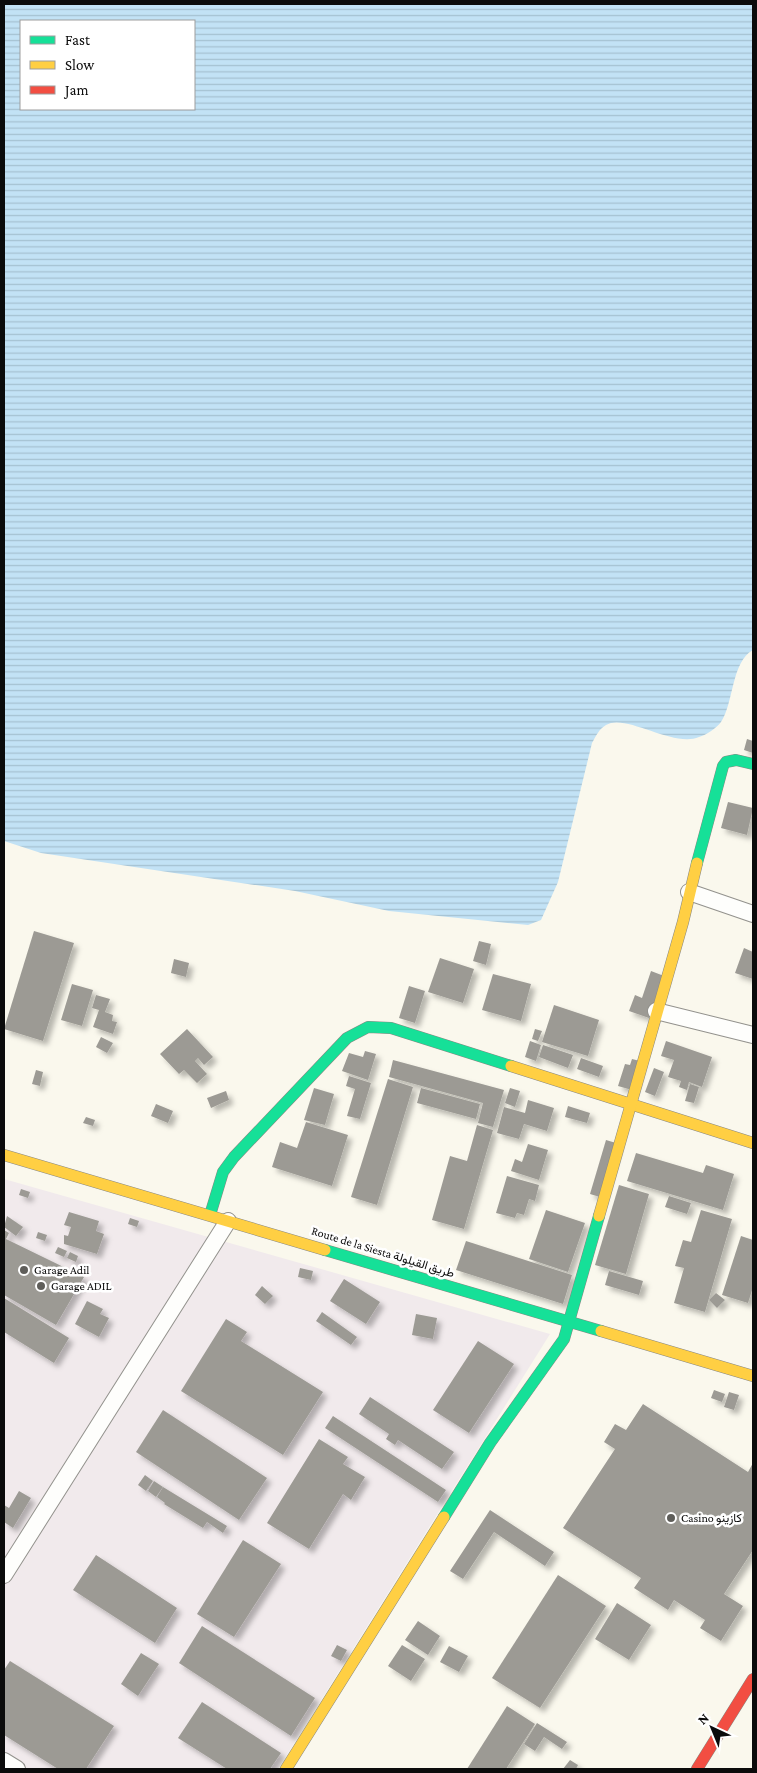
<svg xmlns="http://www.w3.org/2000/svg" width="757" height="1773" font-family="'Crimson Pro',Vazirmatn,serif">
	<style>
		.industrial { fill: #f1eaec }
		.water { fill: url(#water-rules); fill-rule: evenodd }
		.building { fill: #9c9a94; filter: url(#shadow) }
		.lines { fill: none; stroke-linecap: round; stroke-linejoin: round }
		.street-casing { stroke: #93928d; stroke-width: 18 }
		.fast-casing { stroke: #898883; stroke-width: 12 }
		.slow-casing { stroke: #898883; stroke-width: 12 }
		.jam-casing { stroke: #898883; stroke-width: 12 }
		.street { stroke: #fefefc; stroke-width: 16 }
		.fast { stroke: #16e098; stroke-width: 11 }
		.slow { stroke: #ffcf43; stroke-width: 11 }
		.jam { stroke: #f24e42; stroke-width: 11 }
		.poi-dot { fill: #5f5e5a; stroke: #fff; stroke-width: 2 }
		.labels { text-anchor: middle; stroke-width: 5; stroke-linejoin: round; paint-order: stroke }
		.street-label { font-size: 12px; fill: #0b0b0b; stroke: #fff }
		.poi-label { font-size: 12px; fill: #0b0b0b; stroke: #fff; text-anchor: start }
	</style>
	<defs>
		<pattern id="water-rules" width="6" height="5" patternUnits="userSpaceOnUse" patternTransform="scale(1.25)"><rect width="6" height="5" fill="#c2e2f5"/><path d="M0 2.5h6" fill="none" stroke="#a5c1d1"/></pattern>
		<filter id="shadow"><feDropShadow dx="4.5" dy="4.5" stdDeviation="2.5" flood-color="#0004"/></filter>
	</defs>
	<rect width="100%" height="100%" fill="#faf8ed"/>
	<!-- industrial -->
	<path class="industrial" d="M4 1179 550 1334 278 1769H4Z"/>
	<!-- water -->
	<path class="water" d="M4 4H753V650C731 662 734 703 721 722 717 728 706 735 699 737 673 748 626 713 606 725 599 729 596 736 592 743L558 882 541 920 528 925 389 911 295 891 41 853 4 841ZM21 21H194V109H21Z"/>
	<!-- building -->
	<g class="building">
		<path d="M747 739 753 741V753L744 750Z"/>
		<path d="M728 802 753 808 747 835 721 828Z"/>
		<path d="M34 931 74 943 43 1041 4 1029Z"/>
		<path d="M479 941 491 944 486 965 473 961Z"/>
		<path d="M744 948 753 952V979L735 973Z"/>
		<path d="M440 958 474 969 463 1003 428 992Z"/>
		<path d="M174 959 189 963 186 977 171 973Z"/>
		<path d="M651 971 664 976 649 1018 629 1011 635 995 642 998Z"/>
		<path d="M493 974 531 984 521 1021 482 1010Z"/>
		<path d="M72 984 93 990 82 1026 61 1020Z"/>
		<path d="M409 986 425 991 415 1023 399 1018Z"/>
		<path d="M96 995 110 999 105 1012 113 1015 112 1021 117 1022 113 1034 93 1027 99 1010 92 1008Z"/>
		<path d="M554 1005 599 1020 588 1056 542 1042Z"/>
		<path d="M187 1029 213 1057 204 1065 198 1058 195 1061 207 1074 197 1083 184 1070 179 1074 160 1054Z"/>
		<path d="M535 1029 542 1031 538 1041 532 1039Z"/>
		<path d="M101 1037 113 1043 107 1053 96 1047Z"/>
		<path d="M530 1041 541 1045 536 1061 525 1057Z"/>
		<path d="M666 1041 712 1057 702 1087 689 1082 687 1090 679 1087 681 1081 668 1077 674 1060 661 1056Z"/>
		<path d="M543 1045 573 1055 568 1068 539 1057Z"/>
		<path d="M365 1051 376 1054 368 1080 342 1071 349 1053 363 1057Z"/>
		<path d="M581 1058 603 1066 599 1077 577 1069Z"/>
		<path d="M632 1059 640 1061 632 1090 618 1086 625 1064 630 1065Z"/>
		<path d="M393 1060 504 1090 493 1127 478 1123 483 1103 389 1077Z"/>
		<path d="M654 1068 664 1072 655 1096 645 1092Z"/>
		<path d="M36 1070 43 1072 40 1086 32 1084Z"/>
		<path d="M349 1076 371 1083 360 1119 347 1116 355 1089 346 1086Z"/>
		<path d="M388 1079 413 1087 377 1205 351 1197Z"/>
		<path d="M690 1084 699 1087 694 1103 685 1101Z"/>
		<path d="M314 1088 334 1094 325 1125 304 1120Z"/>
		<path d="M421 1088 480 1104 476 1119 417 1103Z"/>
		<path d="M510 1088 520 1091 515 1107 505 1103Z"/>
		<path d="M226 1091 229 1100 211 1108 207 1098Z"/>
		<path d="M528 1100 554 1108 547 1131 524 1124 519 1139 497 1133 504 1107 525 1113Z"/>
		<path d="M156 1104 173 1111 168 1123 151 1116Z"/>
		<path d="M568 1106 590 1113 587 1123 565 1117Z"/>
		<path d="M86 1117 95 1120 93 1126 83 1123Z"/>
		<path d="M306 1122 348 1135 332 1186 272 1167 280 1142 297 1148Z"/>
		<path d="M477 1125 493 1130 464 1229 432 1220 450 1156 467 1161Z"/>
		<path d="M606 1140 616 1143 600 1197 590 1194Z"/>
		<path d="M528 1144 548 1150 539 1180 511 1171 515 1159 522 1162Z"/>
		<path d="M636 1153 703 1173 706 1165 734 1174 723 1210 627 1181Z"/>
		<path d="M507 1176 539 1185 535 1201 529 1199 524 1215 517 1213 515 1218 496 1213Z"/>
		<path d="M619 1185 649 1194 626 1274 595 1265Z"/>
		<path d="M21 1189 30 1192 28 1198 19 1195Z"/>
		<path d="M669 1196 691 1203 687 1214 665 1207Z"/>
		<path d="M546 1210 585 1223 568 1272 529 1259Z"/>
		<path d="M701 1210 732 1219 705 1312 674 1303 684 1268 675 1266 683 1240 691 1242Z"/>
		<path d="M69 1212 99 1221 96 1231 104 1234 97 1254 64 1244V1235L68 1236 71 1227 64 1225Z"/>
		<path d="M7 1216 23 1227 16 1236 4 1227Z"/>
		<path d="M130 1218 139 1221 137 1227 128 1224Z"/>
		<path d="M4 1230 9 1233 6 1239 84 1277 56 1325 4 1295Z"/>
		<path d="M38 1232 47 1235 45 1241 36 1238Z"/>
		<path d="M741 1236 753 1240V1287L748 1303 722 1295Z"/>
		<path d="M466 1241 572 1275 563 1304 456 1270Z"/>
		<path d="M58 1247 67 1251 64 1257 55 1253Z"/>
		<path d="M70 1252 78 1256 76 1262 67 1258Z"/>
		<path d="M300 1268 313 1271 311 1280 298 1277Z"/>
		<path d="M609 1271 643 1281 639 1295 605 1285Z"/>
		<path d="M344 1279 380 1302 366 1324 330 1301Z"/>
		<path d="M262 1286 273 1296 265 1304 255 1295Z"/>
		<path d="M716 1293 725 1300 717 1308 709 1300Z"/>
		<path d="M4 1298 69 1338 54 1363 4 1332Z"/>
		<path d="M87 1301 103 1309 100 1314 109 1318 99 1337 75 1324Z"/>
		<path d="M322 1312 357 1337 351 1345 316 1321Z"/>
		<path d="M416 1314 437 1318 433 1339 412 1335Z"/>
		<path d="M226 1319 247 1332 241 1341 323 1392 283 1455 181 1391Z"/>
		<path d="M478 1341 514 1364 469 1433 433 1410Z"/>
		<path d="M714 1390 725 1394 722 1402 711 1398Z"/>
		<path d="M729 1392 739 1395 734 1410 724 1407Z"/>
		<path d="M370 1397 454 1452 442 1469 398 1440 395 1445 386 1439 389 1434 359 1414Z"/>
		<path d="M643 1404 748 1472 753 1463V1550L724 1594 743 1606 721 1641 700 1628 705 1620 674 1600 668 1610 634 1588 641 1578 563 1528 615 1449 604 1442 615 1424 626 1430Z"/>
		<path d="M163 1410 267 1478 239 1520 136 1452Z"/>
		<path d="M333 1416 446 1490 438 1502 325 1428Z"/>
		<path d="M319 1439 348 1457 343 1464 365 1477 351 1500 343 1494 309 1549 267 1523Z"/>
		<path d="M145 1475 153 1481 146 1491 138 1485Z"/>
		<path d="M154 1481 163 1487 156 1497 148 1491Z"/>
		<path d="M163 1487 227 1526 223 1533 207 1522 203 1528 164 1504 165 1503 157 1497Z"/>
		<path d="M19 1491 31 1498 13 1528 4 1522V1505L9 1508Z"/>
		<path d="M490 1510 554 1552 545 1566 494 1532 463 1579 450 1571Z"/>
		<path d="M243 1540 281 1564 234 1637 197 1614Z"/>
		<path d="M96 1555 177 1608 155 1643 73 1590Z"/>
		<path d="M558 1575 606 1606 540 1708 492 1678Z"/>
		<path d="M617 1603 651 1625 629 1660 595 1639Z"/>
		<path d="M418 1621 440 1636 428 1655 405 1640Z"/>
		<path d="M202 1626 315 1698 291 1736 179 1663Z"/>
		<path d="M337 1645 347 1650 341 1661 331 1656Z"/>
		<path d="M402 1645 425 1659 411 1681 388 1666Z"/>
		<path d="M449 1646 468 1656 459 1672 440 1662Z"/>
		<path d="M141 1653 159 1664 138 1696 121 1684Z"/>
		<path d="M10 1661 114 1726 86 1769H58L4 1735V1670Z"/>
		<path d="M202 1702 281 1753 270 1769H227L178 1738Z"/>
		<path d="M507 1706 535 1724 506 1769H467Z"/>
		<path d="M537 1723 567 1742 562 1749 544 1737 535 1751 524 1744Z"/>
		<path d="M570 1760 578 1765 576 1769H563Z"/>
	</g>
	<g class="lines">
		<!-- street casing -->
		<g class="street-casing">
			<g id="street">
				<path d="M689 892 753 914"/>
				<path d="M656 1011 753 1035"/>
				<path d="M4 1575 228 1221"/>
				<path d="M4 1761 17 1769"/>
			</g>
		</g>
		<!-- fast casing -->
		<g class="fast-casing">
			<g id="fast">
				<path d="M697 863 723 766 726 762 736 760 753 764"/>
				<path d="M210 1215 223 1172 234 1157 347 1038 368 1027 391 1028 511 1066"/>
				<path d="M325 1250 601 1331"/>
				<path d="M444 1517 490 1443 564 1339 599 1216"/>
			</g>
		</g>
		<!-- slow casing -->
		<g class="slow-casing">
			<g id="slow">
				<path d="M511 1066 753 1143"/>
				<path d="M4 1155 325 1250"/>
				<path d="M599 1216 683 922 697 863"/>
				<path d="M601 1331 753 1376"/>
				<path d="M286 1769 444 1517"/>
			</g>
		</g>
		<!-- jam casing -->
		<g class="jam-casing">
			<path id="jam" d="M697 1769 753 1679"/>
		</g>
		<!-- street -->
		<use href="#street" class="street"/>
		<!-- fast -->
		<use href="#fast" class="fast"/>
		<!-- slow -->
		<use href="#slow" class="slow"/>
		<!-- jam -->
		<use href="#jam" class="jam"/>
	</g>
	<!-- markers -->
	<g class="poi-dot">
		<circle cx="24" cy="1270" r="5"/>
		<circle cx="41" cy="1286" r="5"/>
		<circle cx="671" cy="1518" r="5"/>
	</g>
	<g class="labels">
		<!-- street labels -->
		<g class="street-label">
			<text transform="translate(383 1252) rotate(17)" y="4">Route de la Siesta طريق القيلولة</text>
		</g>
		<!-- poi labels -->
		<g class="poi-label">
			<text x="34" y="1274">Garage Adil</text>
			<text x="51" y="1290">Garage ADIL</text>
			<text x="681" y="1522">Casino كازينو</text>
		</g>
	</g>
	<!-- border -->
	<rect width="757" height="1773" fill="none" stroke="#0b0b0b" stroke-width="10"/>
	<!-- legend -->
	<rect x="20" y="20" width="175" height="90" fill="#ffffff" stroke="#9d9d9d"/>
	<rect x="30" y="36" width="25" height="8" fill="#16e098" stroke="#9d9d9d"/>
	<text x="65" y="45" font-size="15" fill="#0b0b0b">Fast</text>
	<rect x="30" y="61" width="25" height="8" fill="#ffcf43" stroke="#9d9d9d"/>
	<text x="65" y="70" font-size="15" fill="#0b0b0b">Slow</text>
	<rect x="30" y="86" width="25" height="8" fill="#f24e42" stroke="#9d9d9d"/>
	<text x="65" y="95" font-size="15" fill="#0b0b0b">Jam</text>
	<!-- north arrow -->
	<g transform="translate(712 1728) rotate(316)" stroke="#ffffff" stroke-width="4" paint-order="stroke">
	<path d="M0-4L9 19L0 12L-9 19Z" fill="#0b0b0b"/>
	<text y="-8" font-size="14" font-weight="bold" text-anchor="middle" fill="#0b0b0b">N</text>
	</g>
</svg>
